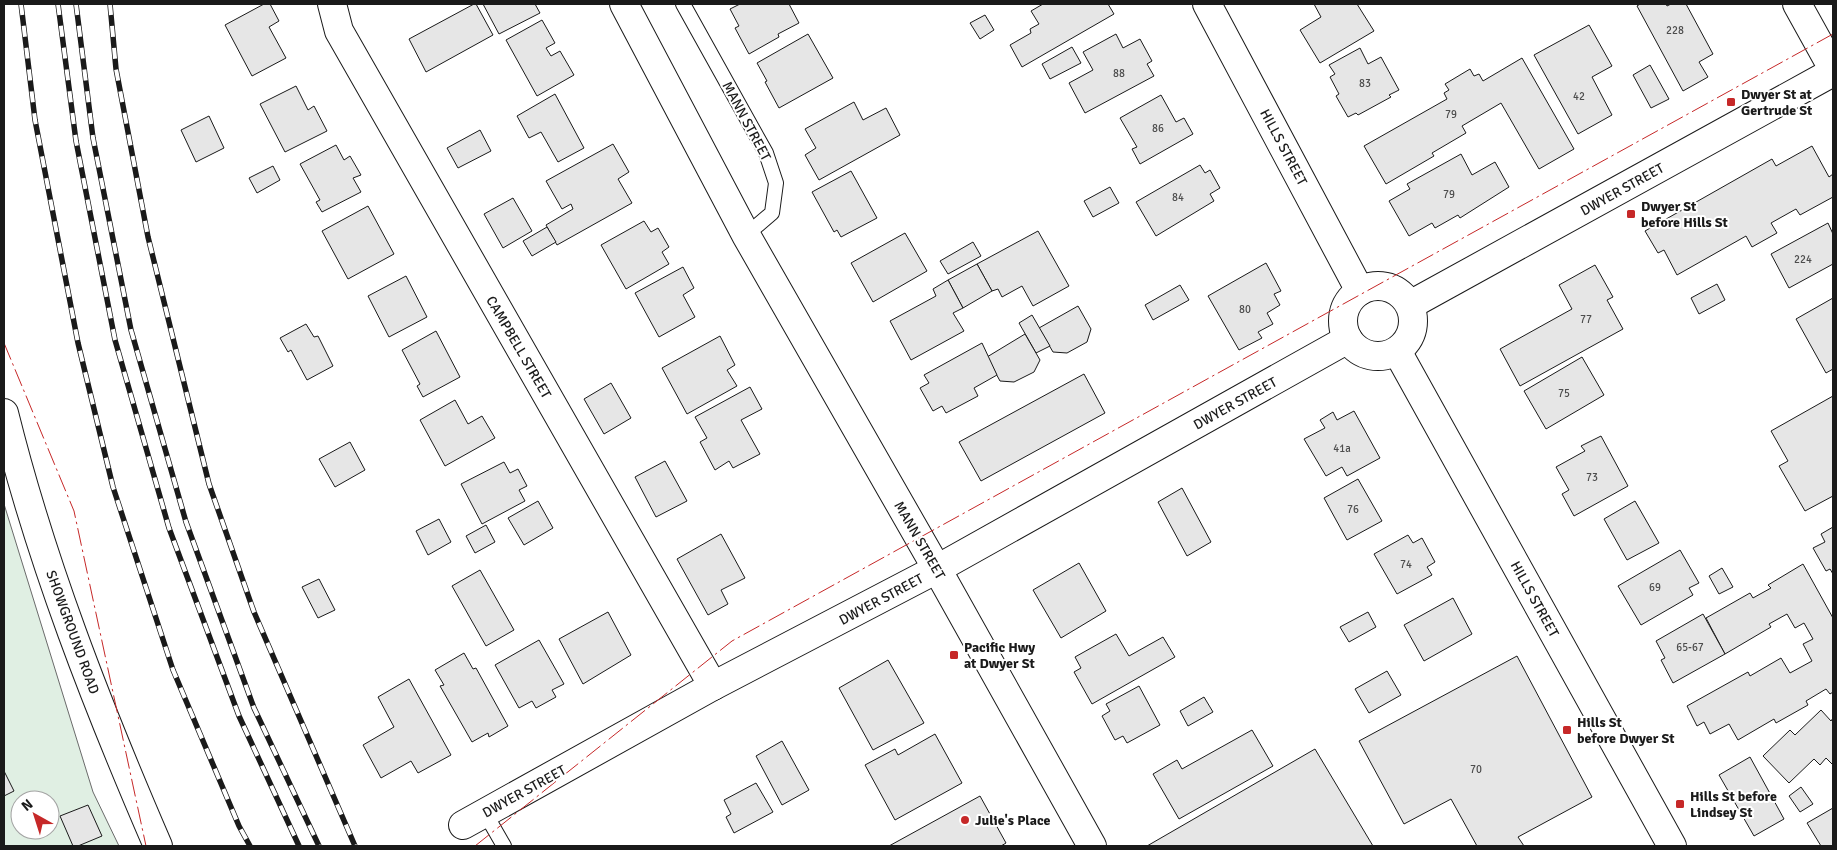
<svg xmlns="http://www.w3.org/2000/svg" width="1837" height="850" font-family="Signika,sans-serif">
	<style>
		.green { fill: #e0efe3; stroke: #6a6a6a; fill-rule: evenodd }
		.building { fill: #e6e6e6; stroke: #1a1a1a }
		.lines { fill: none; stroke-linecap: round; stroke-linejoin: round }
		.lane-casing { stroke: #1a1a1a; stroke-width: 16 }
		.street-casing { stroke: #1a1a1a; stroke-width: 30 }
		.secondary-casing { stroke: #1a1a1a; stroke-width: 30 }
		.primary-casing { stroke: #1a1a1a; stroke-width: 30 }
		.lane { stroke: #fff; stroke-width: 14 }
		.street { stroke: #fff; stroke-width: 28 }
		.secondary { stroke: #fff; stroke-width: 28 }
		.primary { stroke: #fff; stroke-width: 28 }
		.rail-casing { stroke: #1a1a1a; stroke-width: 5.5 }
		.rail { stroke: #fff; stroke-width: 4; stroke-dasharray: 11; stroke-linecap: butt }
		.power { stroke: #c62828; stroke-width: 1; stroke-dasharray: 18 4 2.5 4; stroke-linecap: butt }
		.poi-dot { fill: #c62828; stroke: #fff; stroke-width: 2 }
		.labels { text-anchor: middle; stroke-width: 4; stroke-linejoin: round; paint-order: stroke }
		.number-label { font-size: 11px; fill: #4d4d4d }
		.poi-label { font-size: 14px; font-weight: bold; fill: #1a1a1a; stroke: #fff; text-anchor: start }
		.street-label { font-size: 14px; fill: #1a1a1a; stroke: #fff }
	</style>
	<rect width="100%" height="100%" fill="#fff"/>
	<!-- green -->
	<path class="green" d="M4 504 93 792 119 846H4ZM20 800H50V830H20Z"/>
	<!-- building -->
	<g class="building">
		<path d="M264 4H270L279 21 269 27 286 58 252 76 225 25Z"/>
		<path d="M474 4H476L493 35 426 72 409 39Z"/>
		<path d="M483 4H535L540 13 499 34Z"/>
		<path d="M740 4H789L799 23 778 34 779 37 749 54 735 28 739 26 730 9Z"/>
		<path d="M1043 4H1108L1114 14 1022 67 1010 45 1031 33 1030 29 1039 24 1031 11Z"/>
		<path d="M1314 4H1357L1374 31 1320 63 1300 30 1321 17Z"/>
		<path d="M1640 4H1666L1667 6 1671 4H1686L1713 54 1699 62 1708 77 1683 91 1637 6Z"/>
		<path d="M985 15 994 30 980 39 970 23Z"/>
		<path d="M542 20 555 43 546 48 551 56 560 51 574 75 537 96 506 40Z"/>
		<path d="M1589 25 1612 66 1592 77 1612 115 1578 134 1534 55Z"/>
		<path d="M808 34 833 78 779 108 765 82 767 81 757 63Z"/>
		<path d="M1116 34 1123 48 1140 39 1152 61 1147 64 1154 76 1085 113 1069 83 1093 70 1083 52Z"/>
		<path d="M1072 47 1081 63 1050 79 1042 64Z"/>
		<path d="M1360 48 1368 64 1381 57 1399 90 1389 95 1391 97 1358 115 1356 113 1348 117 1336 96 1339 94 1330 77 1335 74 1329 65Z"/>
		<path d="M1522 58 1574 149 1539 169 1501 103 1462 126 1466 133 1432 153 1434 156 1386 184 1364 146 1447 99 1444 93 1449 90 1445 84 1470 69 1474 76 1479 74 1483 81Z"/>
		<path d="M1650 65 1669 99 1651 108 1633 75Z"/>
		<path d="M296 86 308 110 314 106 327 131 285 152 260 104Z"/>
		<path d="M555 94 584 148 558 162 541 132 529 138 517 116Z"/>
		<path d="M1161 95 1176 122 1184 118 1193 134 1140 164 1132 149 1137 147 1120 118Z"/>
		<path d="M854 102 863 120 886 108 900 135 819 180 805 155 816 148 805 129Z"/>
		<path d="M209 116 224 148 196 162 181 130Z"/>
		<path d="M480 130 491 151 458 168 447 148Z"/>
		<path d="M613 144 629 172 618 179 632 203 557 245 546 225 573 209 571 204 562 209 546 181Z"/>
		<path d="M336 145 344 160 350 156 361 175 353 178 361 192 322 212 316 202 320 200 300 164Z"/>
		<path d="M1812 146 1829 177 1833 174V197L1800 215 1796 209 1771 223 1777 233 1752 247 1746 236 1677 275 1664 250 1658 253 1645 231 1772 159 1776 166Z"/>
		<path d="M1461 154 1472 175 1495 162 1509 187 1460 218 1458 215 1435 228 1432 223 1409 236 1389 201 1410 189 1407 184Z"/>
		<path d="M1200 165 1205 173 1210 170 1220 188 1210 194 1214 201 1156 236 1136 202Z"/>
		<path d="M273 166 280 180 257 193 249 178Z"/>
		<path d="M851 171 877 218 841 237 837 230 834 232 812 192Z"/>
		<path d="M1110 187 1119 203 1093 217 1084 201Z"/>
		<path d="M513 198 532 231 503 248 484 214Z"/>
		<path d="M368 206 394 254 348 279 322 231Z"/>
		<path d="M644 221 651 232 658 228 669 247 662 252 669 264 626 289 601 245Z"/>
		<path d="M1828 223 1833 234V264L1789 288 1771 254Z"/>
		<path d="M547 227 556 242 532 256 523 241Z"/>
		<path d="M1038 231 1069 286 1033 306 1022 286 1002 297 998 289 992 291 977 264Z"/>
		<path d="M905 233 927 271 873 302 851 263Z"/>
		<path d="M973 242 981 256 948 274 940 261Z"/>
		<path d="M1266 263 1281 291 1274 294 1280 305 1267 313 1273 324 1258 332 1262 338 1239 350 1208 296Z"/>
		<path d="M977 264 992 291 963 308 948 280Z"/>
		<path d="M1595 265 1613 297 1607 300 1623 329 1520 386 1500 349 1572 309 1559 285Z"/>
		<path d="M683 267 694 288 683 295 695 317 659 337 635 293Z"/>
		<path d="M406 276 427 317 389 337 368 296Z"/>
		<path d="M948 280 963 308 953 313 964 331 911 360 890 321 936 296 933 289Z"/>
		<path d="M1717 284 1725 300 1699 314 1691 298Z"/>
		<path d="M1180 285 1189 300 1153 320 1145 305Z"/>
		<path d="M1833 298V369L1826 373 1796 319Z"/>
		<path d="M1078 306 1091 329 1087 342 1067 353 1053 352 1039 328Z"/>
		<path d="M1032 315 1050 346 1036 353 1019 323Z"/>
		<path d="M306 324 314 337 318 336 333 366 307 380 291 350 288 352 280 338Z"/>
		<path d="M436 331 460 377 423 397 417 386 420 384 402 350Z"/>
		<path d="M1025 334 1040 360 1034 372 1014 382 1000 381 987 357Z"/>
		<path d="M720 336 735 365 727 370 737 386 687 414 662 368Z"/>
		<path d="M982 343 997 375 974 388 978 396 946 413 942 406 933 411 920 388 929 383 924 375Z"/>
		<path d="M1582 357 1604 395 1546 429 1524 391Z"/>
		<path d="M1084 374 1105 413 981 481 959 442Z"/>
		<path d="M611 383 631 418 604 434 584 399Z"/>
		<path d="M750 387 762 409 741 420 760 454 733 468 729 461 715 470 700 442 707 438 695 417Z"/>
		<path d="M1833 396V496L1805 511 1779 466 1788 461 1771 431Z"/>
		<path d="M455 400 468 424 482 416 495 438 445 466 420 420Z"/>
		<path d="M1354 411 1380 458 1347 476 1342 467 1326 476 1304 439 1325 428 1320 420 1333 412 1337 420Z"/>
		<path d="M1601 436 1628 486 1574 516 1562 494 1569 490 1556 467 1585 451 1581 446Z"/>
		<path d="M350 442 365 470 335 487 319 459Z"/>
		<path d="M665 461 687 501 656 517 635 477Z"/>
		<path d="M504 462 510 473 518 469 527 486 519 490 525 501 482 524 461 484Z"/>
		<path d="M1358 479 1382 521 1347 540 1324 498Z"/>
		<path d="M1182 488 1211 542 1187 556 1158 502Z"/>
		<path d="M538 501 553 528 524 545 508 518Z"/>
		<path d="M1635 501 1659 543 1627 560 1604 519Z"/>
		<path d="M439 519 451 542 428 555 416 531Z"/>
		<path d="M486 525 495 542 475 553 466 536Z"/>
		<path d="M1833 527V574L1830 569 1826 571 1813 548 1825 542 1821 534Z"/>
		<path d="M721 534 745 578 721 590 728 604 708 615 677 559Z"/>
		<path d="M1408 535 1413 543 1422 538 1435 562 1427 567 1432 575 1397 594 1374 554Z"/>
		<path d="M1680 550 1699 583 1689 588 1693 595 1641 625 1618 586Z"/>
		<path d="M1079 563 1106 611 1061 638 1033 590Z"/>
		<path d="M1803 564 1833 618V692L1830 694 1826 689 1806 701 1808 705 1776 723 1774 719 1738 740 1729 724 1710 734 1704 722 1697 726 1687 706 1748 672 1750 676 1781 658 1790 673 1812 661 1803 644 1813 639 1804 623 1795 628 1787 614 1769 624 1771 627 1725 654 1706 618 1750 593 1753 598 1771 588 1768 585Z"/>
		<path d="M1722 568 1733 587 1719 594 1709 576Z"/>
		<path d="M480 570 514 630 486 646 452 586Z"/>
		<path d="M319 579 335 610 318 618 302 587Z"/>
		<path d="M1453 598 1472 634 1424 661 1404 625Z"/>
		<path d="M608 612 631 655 583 684 559 639Z"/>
		<path d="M1368 612 1376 627 1349 642 1340 627Z"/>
		<path d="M1703 614 1725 654 1673 683 1661 660 1665 658 1656 641Z"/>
		<path d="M1116 634 1129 656 1163 637 1175 657 1092 704 1074 672 1081 668 1075 657Z"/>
		<path d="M539 640 564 684 552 690 556 697 536 708 532 701 519 708 495 665Z"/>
		<path d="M464 653 473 669 476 668 508 726 489 737 488 733 472 742 440 686 444 685 435 670Z"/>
		<path d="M1517 656 1592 797 1518 837 1524 846H1477L1451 799 1404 824 1359 741Z"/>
		<path d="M888 660 924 723 873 750 839 688Z"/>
		<path d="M1387 671 1401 695 1369 713 1355 689Z"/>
		<path d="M409 679 451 755 418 773 411 761 381 778 363 745 394 727 378 697Z"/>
		<path d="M1139 686 1160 725 1127 743 1123 736 1115 740 1102 716 1110 711 1106 704Z"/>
		<path d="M1204 697 1213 712 1188 726 1180 711Z"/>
		<path d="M1821 710 1831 721 1833 718V765L1826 758 1820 765 1814 759 1789 783 1763 756 1790 730 1795 735Z"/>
		<path d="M1252 730 1273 766 1179 819 1153 774 1177 760 1182 769Z"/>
		<path d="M935 734 962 783 895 820 865 765 895 749 898 755Z"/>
		<path d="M782 741 809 790 782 805 756 756Z"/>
		<path d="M1315 749 1373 846H1147Z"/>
		<path d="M1750 757 1784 819 1754 836 1719 775Z"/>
		<path d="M4 771 14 791 4 796Z"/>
		<path d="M756 783 773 812 734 833 726 817 731 814 724 800Z"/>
		<path d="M1801 787 1813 804 1800 812 1789 796Z"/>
		<path d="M980 796 1006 843 1001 846H889Z"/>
		<path d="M88 805 102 836 78 846H73L60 816Z"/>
		<path d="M1833 808V846H1821L1807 823Z"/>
	</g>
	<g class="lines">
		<!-- lane casing -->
		<g class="lane-casing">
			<g id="lane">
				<path d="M683 4 766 153 776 183 772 213 746 235"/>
				<path d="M485 813 504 846"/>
			</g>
		</g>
		<!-- street casing -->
		<g class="street-casing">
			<g id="street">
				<path d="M332 4 339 31 713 686"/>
				<path d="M1207 4 1360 291"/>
				<path d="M1797 4 1833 69"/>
				<circle cx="1378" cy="321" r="35"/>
				<path d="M1410 305 1833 72"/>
				<path d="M1397 351 1672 846"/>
				<path d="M463 825 713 686 937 569 1348 339"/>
			</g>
		</g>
		<!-- secondary casing -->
		<g class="secondary-casing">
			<path id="secondary" d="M4 413C41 562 97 705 158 846"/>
		</g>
		<!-- primary casing -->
		<g class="primary-casing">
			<path id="primary" d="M624 4 746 235 937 569 1092 846"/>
		</g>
		<!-- lane -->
		<use href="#lane" class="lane"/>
		<!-- street -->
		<use href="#street" class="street"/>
		<!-- secondary -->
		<use href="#secondary" class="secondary"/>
		<!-- primary -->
		<use href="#primary" class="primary"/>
		<!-- rail casing -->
		<g class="rail-casing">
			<g id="rail">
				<path d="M21 4 35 120 78 343 113 487 173 670 239 826 250 846"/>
				<path d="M58 4 76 141 115 340 169 528 239 716 299 846"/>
				<path d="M76 4 93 138 131 330 186 522 254 708 319 846"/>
				<path d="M110 4 116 69 148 237 209 484 254 612 355 846"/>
			</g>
		</g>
		<!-- rail -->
		<use href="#rail" class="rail"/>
		<!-- power -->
		<g class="power">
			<path d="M4 343 74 511 146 846"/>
			<path d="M475 846 732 641 1833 34"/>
		</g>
	</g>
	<!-- markers -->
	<g class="poi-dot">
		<rect x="1726" y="97" width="10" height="10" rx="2.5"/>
		<rect x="1626" y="209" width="10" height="10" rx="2.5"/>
		<rect x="949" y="650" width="10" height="10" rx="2.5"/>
		<rect x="1562" y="725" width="10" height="10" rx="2.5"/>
		<rect x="1675" y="799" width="10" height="10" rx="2.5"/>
		<circle cx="965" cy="820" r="5"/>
	</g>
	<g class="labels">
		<!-- number labels -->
		<g class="number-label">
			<text x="1675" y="34">228</text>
			<text x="1119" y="77">88</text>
			<text x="1365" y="87">83</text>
			<text x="1579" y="100">42</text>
			<text x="1451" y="118">79</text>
			<text x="1158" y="132">86</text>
			<text x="1449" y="198">79</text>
			<text x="1178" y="201">84</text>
			<text x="1803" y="263">224</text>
			<text x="1245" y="313">80</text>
			<text x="1586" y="323">77</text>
			<text x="1564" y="397">75</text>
			<text x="1342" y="452">41a</text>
			<text x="1592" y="481">73</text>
			<text x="1353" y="513">76</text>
			<text x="1406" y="568">74</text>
			<text x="1655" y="591">69</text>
			<text x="1690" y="651">65-67</text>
			<text x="1476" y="773">70</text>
		</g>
		<!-- poi labels -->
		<g class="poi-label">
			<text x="1741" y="99">Dwyer St at<tspan x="1741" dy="16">Gertrude St</tspan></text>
			<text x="1641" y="211">Dwyer St<tspan x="1641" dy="16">before Hills St</tspan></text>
			<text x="964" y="652">Pacific Hwy<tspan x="964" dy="16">at Dwyer St</tspan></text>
			<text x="1577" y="727">Hills St<tspan x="1577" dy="16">before Dwyer St</tspan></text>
			<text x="1690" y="801">Hills St before<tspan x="1690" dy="16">Lindsey St</tspan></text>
			<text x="975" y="825">Julie's Place</text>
		</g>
		<!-- street labels -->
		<g class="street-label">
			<text transform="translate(747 121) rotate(62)" y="5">MANN STREET</text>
			<text transform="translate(1284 147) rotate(62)" y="5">HILLS STREET</text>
			<text transform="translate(1622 189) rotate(-29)" y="5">DWYER STREET</text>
			<text transform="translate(519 347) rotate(60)" y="5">CAMPBELL STREET</text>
			<text transform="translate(1235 403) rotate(-29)" y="5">DWYER STREET</text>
			<text transform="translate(920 540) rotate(60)" y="5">MANN STREET</text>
			<text transform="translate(881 599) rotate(-28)" y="5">DWYER STREET</text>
			<text transform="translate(1535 599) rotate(61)" y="5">HILLS STREET</text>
			<text transform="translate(73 632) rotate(70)" y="5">SHOWGROUND ROAD</text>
			<text transform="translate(524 791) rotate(-29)" y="5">DWYER STREET</text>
		</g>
	</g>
	<!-- border -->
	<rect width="1837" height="850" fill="none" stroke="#1a1a1a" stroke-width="10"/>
	<!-- north arrow -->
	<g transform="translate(35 815) rotate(321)"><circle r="24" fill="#ffffff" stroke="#a3a3a3"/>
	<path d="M0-4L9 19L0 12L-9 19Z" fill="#c62828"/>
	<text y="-8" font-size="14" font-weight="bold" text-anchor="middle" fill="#1a1a1a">N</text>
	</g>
</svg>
